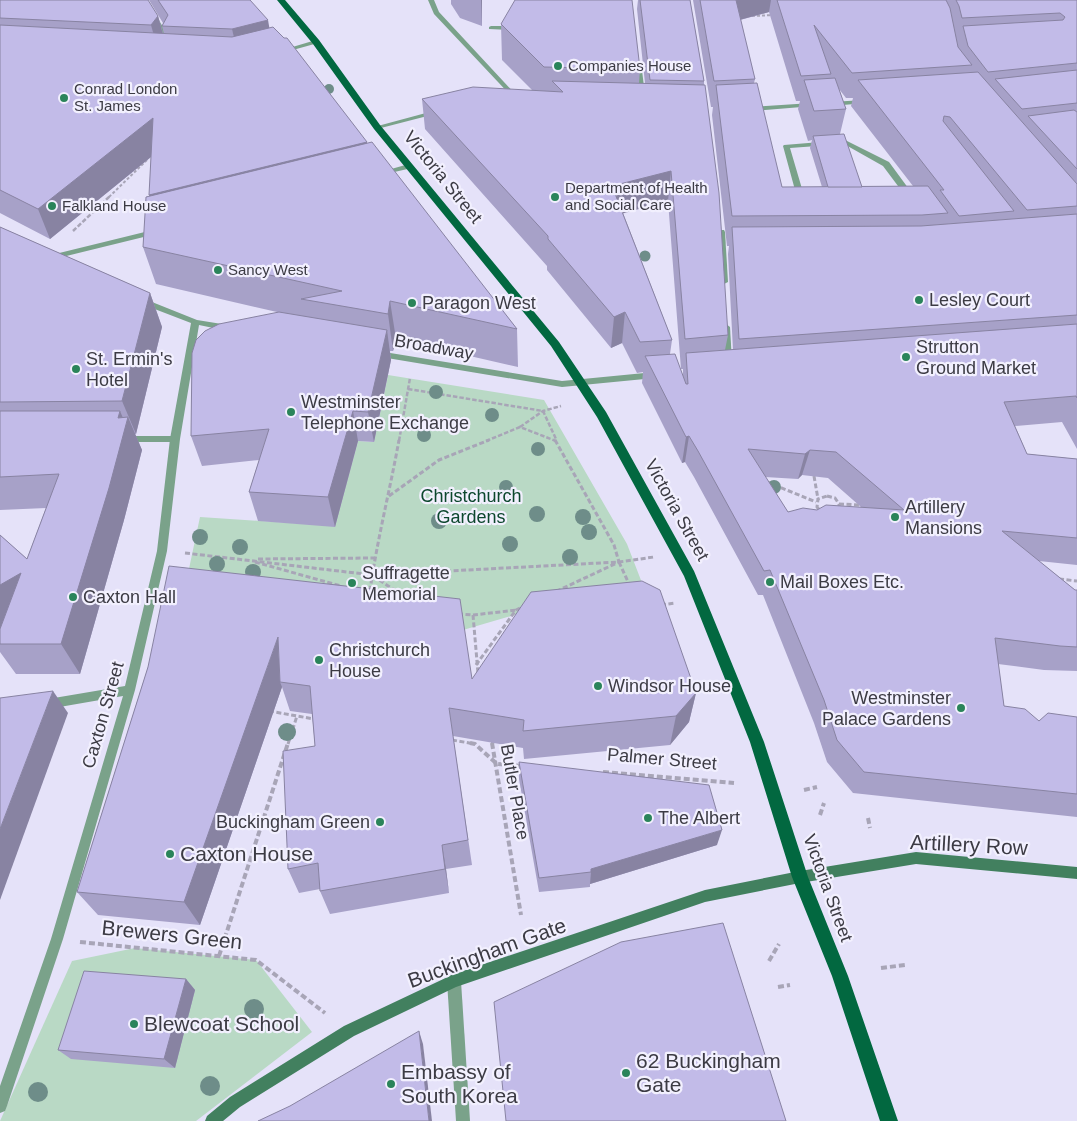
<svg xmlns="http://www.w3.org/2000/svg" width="1077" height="1121" font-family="Arial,sans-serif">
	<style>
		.green { fill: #b9d9c5 }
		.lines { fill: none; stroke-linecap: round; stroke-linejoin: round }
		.path-far3 { stroke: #a8a5b7; stroke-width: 2; stroke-dasharray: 3 2; stroke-linecap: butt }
		.path-far2 { stroke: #a8a5b7; stroke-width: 2.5; stroke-dasharray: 4.5 2; stroke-linecap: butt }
		.path-far1 { stroke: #a8a5b7; stroke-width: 3; stroke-dasharray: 5 2.5; stroke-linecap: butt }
		.path { stroke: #a8a5b7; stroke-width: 4; stroke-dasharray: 6 3; stroke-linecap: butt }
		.lane { fill: #7aa28a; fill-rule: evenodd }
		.street { fill: #7aa28a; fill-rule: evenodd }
		.secondary { fill: #42805f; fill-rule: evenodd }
		.primary { fill: #026840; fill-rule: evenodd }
		.tree { fill: #6e8d89 }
		.wall { fill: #a7a1c8; fill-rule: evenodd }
		.shaded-wall { fill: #8883a2 }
		.building { fill: #c2bbe8; stroke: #8883a2; fill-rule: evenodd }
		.poi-dot { fill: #2a845a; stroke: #f2f0fe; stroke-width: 2 }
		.labels { text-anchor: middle; stroke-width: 4.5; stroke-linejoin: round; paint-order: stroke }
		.far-poi-label { font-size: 15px; fill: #3c3b44; stroke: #f2f0fe; text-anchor: start }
		.street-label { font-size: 18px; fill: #3c3b44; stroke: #f2f0fe }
		.poi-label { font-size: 18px; fill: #3c3b44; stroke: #f2f0fe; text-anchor: start }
		.park-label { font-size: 18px; fill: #0c472d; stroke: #f2f0fe }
		.near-street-label { font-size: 21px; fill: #3c3b44; stroke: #f2f0fe }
		.near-poi-label { font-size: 21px; fill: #3c3b44; stroke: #f2f0fe; text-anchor: start }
	</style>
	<rect width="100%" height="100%" fill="#e5e2f9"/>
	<!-- green -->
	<g class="green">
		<path d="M388 375 544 400 627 544 649 601 518 614 463 630 183 597 200 517 335 526 358 441 374 442Z"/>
		<path d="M135 948 256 960 312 1032 196 1121H0L72 961Z"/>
	</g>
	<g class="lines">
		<!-- path-far3 -->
		<g class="path-far3">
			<path d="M752 16 774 15"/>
			<path d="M109 197 148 159"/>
		</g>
		<!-- path-far2 -->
		<g class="path-far2">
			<path d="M73 231 110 196"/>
			<path d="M408 389 543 411 556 439"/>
			<path d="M520 427 543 411 561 406"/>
			<path d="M399 441 410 378"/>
			<path d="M486 441 520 427 556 441"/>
		</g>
		<!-- path-far1 -->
		<g class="path-far1">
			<path d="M555 440 614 545 619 562 557 591"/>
			<path d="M814 476 818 499"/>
			<path d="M767 482 816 502"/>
			<path d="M389 496 439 460 489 440"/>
			<path d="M827 496 835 498 839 504V510L834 514 822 513 817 507 818 499Z"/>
			<path d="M839 504 861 505"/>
			<path d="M185 553 373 575 619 562 654 557"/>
			<path d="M258 559 374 558"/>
			<path d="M255 562 341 586"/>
			<path d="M619 562 629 584"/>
			<path d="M373 576 399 593"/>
			<path d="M1059 579 1077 581"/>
			<path d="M370 591C377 540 390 490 399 440"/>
			<path d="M661 605 675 603"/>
			<path d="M458 614 473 615 517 610"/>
			<path d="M473 615 478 673"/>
			<path d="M476 665 516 610 524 606"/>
			<path d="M269 711 314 719"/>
			<path d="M452 740 475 744"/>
			<path d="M492 741 493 744"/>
			<path d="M288 744 297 716"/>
		</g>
		<!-- path -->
		<g class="path">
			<path d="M470 743 475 744 497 764 522 766"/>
			<path d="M492 743 521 915"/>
			<path d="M603 772 734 783"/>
			<path d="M804 790 817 787"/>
			<path d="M820 815 824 803"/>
			<path d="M868 818 870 828"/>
			<path d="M80 942 256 960 325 1013"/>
			<path d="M219 956 288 743"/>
			<path d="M769 961 779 944"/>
			<path d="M881 968 905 965"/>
			<path d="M778 987 790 985"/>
		</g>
		<!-- lane -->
		<g class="lane">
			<path d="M141 0H147L173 44 172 45 167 44Z"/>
			<path d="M845 140 889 162 914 196 913 198H907L883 166 844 144 790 148 805 199 801 201H798L783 146 784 145Z"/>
			<path d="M123 436H175L180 439 175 442H123L118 439Z"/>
		</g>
		<!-- street -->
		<g class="street">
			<path d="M428 0H434L439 12 518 97V99H514L434 14Z"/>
			<path d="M491 26H513L516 28 513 30 489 29V27Z"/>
			<path d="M316 40 319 42 318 43 282 53 279 51Z"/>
			<path d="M638 60 641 62 645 95 642 97 639 95 635 62Z"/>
			<path d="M864 100 866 101V103L831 106 828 104 831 102Z"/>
			<path d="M812 103 814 104V106L751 111 748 109 751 107Z"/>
			<path d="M437 110 440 112 439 113 377 129 374 127Z"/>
			<path d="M409 164H412V168L381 175 377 173Z"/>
			<path d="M157 229H160V233L50 260 46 258 47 256Z"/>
			<path d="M718 230H724L725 232 728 282 724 284 720 282Z"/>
			<path d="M142 298 197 320 228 325 232 328 228 331 199 325 180 439 167 551 135 690 63 939 7 1106 5 1111 0 1113V1086L51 939 123 696 48 709 44 707 42 704 44 701 48 699 125 686 157 551 170 439 191 323 139 303 138 301Z"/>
			<path d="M726 324 730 327 732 362 728 365 724 362 722 327Z"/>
			<path d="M378 351 562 381 655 372 659 375 655 378 562 387 375 356 374 354Z"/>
			<path d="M454 974 459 976 461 981 470 1121H456L447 981 449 976Z"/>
		</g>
		<!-- secondary -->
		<path class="secondary" d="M916 852 1077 867V879L916 864 800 883 705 902 456 987 354 1036 240 1107 223 1121H205L207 1116 230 1097 344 1026 454 974 705 890 800 871Z"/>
		<!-- primary -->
		<path class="primary" d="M277 0H285L319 40 380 125 559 342 606 412 694 571 764 742 808 877 848 976 898 1121H880L832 976 792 877 750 742 684 576 597 417 551 346 374 129 313 44Z"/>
	</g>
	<!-- trees -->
	<g class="tree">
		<circle cx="329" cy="89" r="5"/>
		<circle cx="645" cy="256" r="5.5"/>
		<circle cx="436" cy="392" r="7"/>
		<circle cx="492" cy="415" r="7"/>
		<circle cx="424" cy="435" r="7"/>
		<circle cx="538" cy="449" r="7"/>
		<circle cx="506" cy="487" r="7"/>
		<circle cx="774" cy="487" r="7"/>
		<circle cx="537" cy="514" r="8"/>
		<circle cx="583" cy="517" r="8"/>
		<circle cx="439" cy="521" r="8"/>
		<circle cx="589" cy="532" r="8"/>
		<circle cx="200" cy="537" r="8"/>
		<circle cx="510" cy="544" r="8"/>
		<circle cx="240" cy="547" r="8"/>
		<circle cx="570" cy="557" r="8"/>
		<circle cx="217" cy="564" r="8"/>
		<circle cx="253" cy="572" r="8"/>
		<circle cx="287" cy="732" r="9"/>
		<circle cx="254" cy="1009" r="10"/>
		<circle cx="210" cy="1086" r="10"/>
		<circle cx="38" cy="1092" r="10"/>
	</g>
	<!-- wall -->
	<g class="wall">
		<path d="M0 0 158 16 163 33 164 34 162 26 163 23 149 0H250L269 28 367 143 517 329 518 367 396 339 393 351H390L391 360 374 442 358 441 335 527 258 521 249 492 259 460 202 466 191 436 277 312 156 284 143 247 150 196 151 157 50 239 0 213Z"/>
		<path d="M451 0H482V26L460 18 451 4Z"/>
		<path d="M638 0H690L704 81V85L728 335 725 350H733L728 254 729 246H727L712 115 713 107H711L693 0H1077V449L1062 422 1015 426 1027 454 1077 459V565L1039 561 1075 590H1077V671L1044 670 998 664 1004 706 1039 721 1077 717V817L853 793 827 762 814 723 763 595H758L694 477 685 462 682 463 642 383 643 372 637 373 622 343 611 348 547 270V266L425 129 422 99 532 90 502 60 501 24 640 69 639 83H645L637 9ZM769 12 796 101H800L798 109 808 141 812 140 810 148 822 187H782L754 83 755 79 740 20ZM839 89 846 98H853L851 106 913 186 862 187 840 134 846 109ZM668 201 681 369H683V375L670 354 672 340 623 213ZM802 475 828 478 861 507 788 512 765 477 798 479Z"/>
		<path d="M0 227 150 293 162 327 136 434H135L142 450 124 520 80 674H16L0 652V535L27 559 46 508 0 510Z"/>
		<path d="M148 667 472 679 696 693 689 722 670 745 524 759 523 748 453 736 472 865 446 869 449 893 330 914 320 891V889L299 893 288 869 315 746 312 714 290 711 282 687 200 925 98 915 77 892Z"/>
		<path d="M519 762 717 845 590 884V887L539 892 519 779Z"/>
		<path d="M186 979 195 990 175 1068 71 1059 58 1050Z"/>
	</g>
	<!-- shaded-wall -->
	<g class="shaded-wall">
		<path d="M481 0H482V26Z"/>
		<path d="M735 0H771L769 12 732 22Z"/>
		<path d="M158 16 166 45 159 54 151 25Z"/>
		<path d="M268 20 273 49 239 58 232 29Z"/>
		<path d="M153 118 162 148 50 239 38 209Z"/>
		<path d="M367 142 371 172 159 226 149 195Z"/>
		<path d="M671 171 668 201 610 217 612 186Z"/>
		<path d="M150 293 162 327 136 434 122 401Z"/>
		<path d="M390 301 396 339 393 351 388 314Z"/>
		<path d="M625 312 622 343 611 348 614 317Z"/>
		<path d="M387 330 391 360 374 442 368 412Z"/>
		<path d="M120 411 126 425 128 417 142 450 124 520 80 674 61 644Z"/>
		<path d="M353 411 358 441 335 527 328 497Z"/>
		<path d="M689 436 685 462 682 463 686 437Z"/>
		<path d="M810 450 802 475 798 479 805 454Z"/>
		<path d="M21 573 0 629V585Z"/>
		<path d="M278 637 280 682 282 687 200 925 184 902Z"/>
		<path d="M53 691 68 713 0 900V829Z"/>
		<path d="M696 693 689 722 670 745 676 716Z"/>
		<path d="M722 830 717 845 590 884 591 872V869Z"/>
		<path d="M442 845 446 869 449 893 445 869Z"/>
		<path d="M186 979 195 990 175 1068 164 1059Z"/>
		<path d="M419 1031 423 1044 432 1121H429Z"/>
	</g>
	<!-- building -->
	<g class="building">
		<path d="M0 0H148L158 16 151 25 0 18Z"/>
		<path d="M158 0H250L268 20 232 29 162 26 168 15Z"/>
		<path d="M515 0H632L640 69 544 67 501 24Z"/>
		<path d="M640 0H690L704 81 650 80Z"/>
		<path d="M700 0H736L755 79 714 81Z"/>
		<path d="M777 0H946L950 8 958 47 972 65 852 73 814 25 831 74 801 76Z"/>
		<path d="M956 0H1077V63L988 72 968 46 963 26 1063 20 1065 17 1060 13 962 18 959 6Z"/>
		<path d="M0 25 232 37 273 27 284 38H287L367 142 149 195 153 118 38 209 0 190Z"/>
		<path d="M1077 70V103L1022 109 995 79Z"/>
		<path d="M978 72 1077 184V206L1027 210 950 117 944 116 943 121 1014 211 959 216 940 190H944L858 80Z"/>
		<path d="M835 78 846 109 814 111 804 80Z"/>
		<path d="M552 81 705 85 719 193 728 335 685 339 671 171 612 186 672 340 640 342 625 312 614 317 548 239V236L422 99 473 87 563 92Z"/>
		<path d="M757 83 782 187 928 186 948 213 922 215 732 216 716 85Z"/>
		<path d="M1074 110 1077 112V169L1028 116Z"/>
		<path d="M844 134 862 187H828L813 136Z"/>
		<path d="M372 142 517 329 390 301 388 314 301 299 342 291 143 247 146 197Z"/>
		<path d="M1077 214V315L739 339 732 227 921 226Z"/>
		<path d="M0 227 150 293 122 401 0 402Z"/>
		<path d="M279 312 387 330 368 412 353 411 328 497 249 492 269 429 191 436 192 353 196 340 205 331 219 324Z"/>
		<path d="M1077 324V398L1076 396 1004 402 1027 454 1077 459V538L1002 531 1075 590H1077V647L1060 646 995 638 1004 706 1025 709 1039 721 1048 713 1077 717V794L864 772 837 740 824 700 770 570 764 571 698 451 689 436 686 437 645 356 675 354 686 384H688L686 353ZM748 449 805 454 810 450 836 452 904 510 826 505 817 510 803 508 788 512Z"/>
		<path d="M0 411H120L118 418 128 417 109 488 61 644H0V629L21 573 0 585V535L27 559 59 474 0 477Z"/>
		<path d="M169 566 460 599 472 679 531 592 642 581 660 590 696 693 676 716 523 731 524 720 449 708 468 840 442 845 445 869 320 891 318 863 288 869 283 751 315 746 310 686 280 682 278 637 184 902 77 892 148 667Z"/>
		<path d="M53 691 0 829V698Z"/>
		<path d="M519 762 709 785 722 830 591 869V872L539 878Z"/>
		<path d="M723 923 786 1121H506L494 1002 621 942Z"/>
		<path d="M84 971 186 979 164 1059 58 1050Z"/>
		<path d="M419 1031 429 1121H258L290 1106Z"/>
	</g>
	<!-- markers -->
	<g class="poi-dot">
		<circle cx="558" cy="66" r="5"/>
		<circle cx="64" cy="98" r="5"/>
		<circle cx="555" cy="197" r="5"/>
		<circle cx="52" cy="206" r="5"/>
		<circle cx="218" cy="270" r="5"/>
		<circle cx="919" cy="300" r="5"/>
		<circle cx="412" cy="303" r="5"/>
		<circle cx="906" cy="357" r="5"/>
		<circle cx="76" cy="369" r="5"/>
		<circle cx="291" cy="412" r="5"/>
		<circle cx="895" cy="517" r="5"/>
		<circle cx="770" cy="582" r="5"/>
		<circle cx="352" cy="583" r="5"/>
		<circle cx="73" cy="597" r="5"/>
		<circle cx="319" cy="660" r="5"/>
		<circle cx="598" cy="686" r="5"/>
		<circle cx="961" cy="708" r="5"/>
		<circle cx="648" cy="818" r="5"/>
		<circle cx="380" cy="822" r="5"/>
		<circle cx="170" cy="854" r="5"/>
		<circle cx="134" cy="1024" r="5"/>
		<circle cx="626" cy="1073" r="5"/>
		<circle cx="391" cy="1084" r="5"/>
	</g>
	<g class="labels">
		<!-- far-poi labels -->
		<g class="far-poi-label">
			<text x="568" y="71">Companies House</text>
			<text x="74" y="94">Conrad London<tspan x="74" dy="17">St. James</tspan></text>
			<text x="565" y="193">Department of Health<tspan x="565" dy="17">and Social Care</tspan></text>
			<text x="62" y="211">Falkland House</text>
			<text x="228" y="275">Sancy West</text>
		</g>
		<!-- street labels -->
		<g class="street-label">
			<text transform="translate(443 177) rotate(51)" y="6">Victoria Street</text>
			<text transform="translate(434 347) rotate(10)" y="6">Broadway</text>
			<text transform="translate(677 510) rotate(61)" y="6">Victoria Street</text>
			<text transform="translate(103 715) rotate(-74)" y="6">Caxton Street</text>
			<text transform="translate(662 759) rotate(5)" y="6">Palmer Street</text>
			<text transform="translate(515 792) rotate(80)" y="6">Butler Place</text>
			<text transform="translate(828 888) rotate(70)" y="6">Victoria Street</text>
		</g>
		<!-- poi labels -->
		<g class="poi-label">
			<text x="929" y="306">Lesley Court</text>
			<text x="422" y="309">Paragon West</text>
			<text x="916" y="353">Strutton<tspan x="916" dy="21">Ground Market</tspan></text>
			<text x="86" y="365">St. Ermin's<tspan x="86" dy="21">Hotel</tspan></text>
			<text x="301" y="408">Westminster<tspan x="301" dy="21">Telephone Exchange</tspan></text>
			<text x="905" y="513">Artillery<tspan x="905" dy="21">Mansions</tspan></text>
			<text x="362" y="579">Suffragette<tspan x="362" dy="21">Memorial</tspan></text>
			<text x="780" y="588">Mail Boxes Etc.</text>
			<text x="83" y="603">Caxton Hall</text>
			<text x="329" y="656">Christchurch<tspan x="329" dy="21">House</tspan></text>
			<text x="608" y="692">Windsor House</text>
			<text x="951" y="704" text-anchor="end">Westminster<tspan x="951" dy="21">Palace Gardens</tspan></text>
			<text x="658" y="824">The Albert</text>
			<text x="370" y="828" text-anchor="end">Buckingham Green</text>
		</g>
		<!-- park labels -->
		<g class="park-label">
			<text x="471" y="502">Christchurch<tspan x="471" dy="21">Gardens</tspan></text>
		</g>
		<!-- near-street labels -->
		<g class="near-street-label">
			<text transform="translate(969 845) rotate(3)" y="7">Artillery Row</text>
			<text transform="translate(172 935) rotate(6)" y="7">Brewers Green</text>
			<text transform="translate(487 953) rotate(-20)" y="7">Buckingham Gate</text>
		</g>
		<!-- near-poi labels -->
		<g class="near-poi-label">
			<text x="180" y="861">Caxton House</text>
			<text x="144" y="1031">Blewcoat School</text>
			<text x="636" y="1068">62 Buckingham<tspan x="636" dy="24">Gate</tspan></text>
			<text x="401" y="1079">Embassy of<tspan x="401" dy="24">South Korea</tspan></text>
		</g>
	</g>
</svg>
